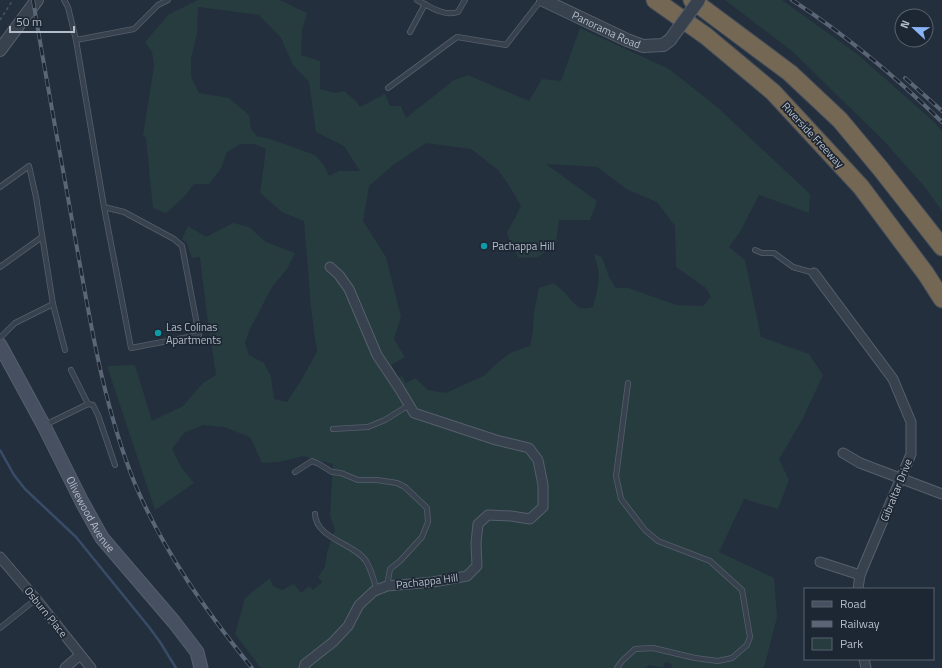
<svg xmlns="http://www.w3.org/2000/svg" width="942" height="668" font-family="'Titillium Web',sans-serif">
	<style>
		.green { fill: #263c3f; fill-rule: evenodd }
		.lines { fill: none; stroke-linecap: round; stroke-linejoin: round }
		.stream { stroke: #394c67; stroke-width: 2.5 }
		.service-casing { stroke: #565f6c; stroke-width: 6 }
		.minor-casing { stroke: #565f6c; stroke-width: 11 }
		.tertiary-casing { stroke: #565f6c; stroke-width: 14 }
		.secondary-casing { stroke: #565f6c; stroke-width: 15 }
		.motorway-casing { stroke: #434c59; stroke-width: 19 }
		.path { stroke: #44595c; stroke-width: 1.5; stroke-dasharray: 3 3; stroke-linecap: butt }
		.service { stroke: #38414e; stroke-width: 4.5 }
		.minor { stroke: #38414e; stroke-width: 9 }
		.tertiary { stroke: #38414e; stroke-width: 12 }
		.secondary { stroke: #465061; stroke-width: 13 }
		.motorway { stroke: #746855; stroke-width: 17 }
		.rail-casing { stroke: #5a6575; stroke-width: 4 }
		.rail { stroke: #1d2633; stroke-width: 2.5; stroke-dasharray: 8; stroke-linecap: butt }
		.tertiary-bridge-casing { stroke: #565f6c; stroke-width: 14; stroke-linecap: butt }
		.tertiary-bridge { stroke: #38414e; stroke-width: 12 }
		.culture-dot { fill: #0f9aa8; stroke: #1d2633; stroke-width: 1.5 }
		.labels { text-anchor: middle; stroke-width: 3.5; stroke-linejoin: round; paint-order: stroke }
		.street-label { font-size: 11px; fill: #b4bcc9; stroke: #1d2633 }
		.poi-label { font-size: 11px; fill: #b4bcc9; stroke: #1d2633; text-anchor: start }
	</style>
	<rect width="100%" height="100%" fill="#242f3e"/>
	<!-- green -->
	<g class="green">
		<path d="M198 0H280L307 13 302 31 301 55 320 61V89L335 93 344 91 356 101 360 107 385 94 390 106H401L406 118 454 80 468 75 529 101 542 79 561 81 580 28 669 69 716 106 810 194 809 213 759 195 740 232 729 247 745 260 761 337 809 354 823 375 802 420 779 459 789 480 778 509 744 499 719 552 774 578 777 617 765 664 763 668H671L672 664 665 662 663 668 649 665 646 668H261L235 634 245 598 270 578 273 586 282 590 294 584 301 593 309 586 313 590 322 582 318 577 325 567 327 552 335 530 330 516 333 464 303 456 279 462 262 463 250 437 224 427 203 425 184 433 172 449 181 467 194 483 155 510 107 366 135 365 152 421 183 406 203 383 216 375 206 307 200 257 192 258 187 243 182 239 188 226 206 237 233 223 249 227 266 242 295 253 287 269 272 287 249 331 245 343 249 355 264 363 271 377 274 399 287 402 300 382 317 352 311 308 304 221 282 212 260 193 266 149 255 144H241L227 152 221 168 209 184H194L184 197 166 213 153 208 146 138 143 135 154 66 152 52 145 42 168 15ZM198 7 259 15 281 38 293 65 309 82 316 132 344 146 360 171H339L329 176 324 165 315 155 267 138 258 137 251 129 249 115 229 98 199 93 191 77V59L197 33ZM426 143 471 149 498 170 510 187 521 206 507 233 511 246 519 258 538 257 556 244 559 220H590L597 201 546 164 597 167 628 190 657 202 675 226 676 267 706 288 711 297 703 306 676 305 648 295 629 288H616L609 277 602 257 594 254C595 259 597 264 598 269 600 282 596 295 593 307 577 311 576 305 566 294 562 290 558 287 554 283L539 288 534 312 533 331 530 346 510 353 496 364 485 375 446 393 428 390 415 378 406 383 402 376 399 378 391 365 405 357 394 339 401 317 386 257 363 221 369 186 393 165Z"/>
		<path d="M725 0H782L857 54 932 120 942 131V211L925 187 884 141 792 51Z"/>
	</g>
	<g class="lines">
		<!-- stream -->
		<path class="stream" d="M0 450 14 475 25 489 76 537 149 627 160 642 176 668"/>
		<!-- service casing -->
		<g class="service-casing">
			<g id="service">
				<path d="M64 0 68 7 76 40"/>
				<path d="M417 0C429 6 444 17 458 12L465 0"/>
				<path d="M410 32 425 4"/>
				<path d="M388 88 457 37 506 45 541 0"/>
				<path d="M0 187 29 166 36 197 53 304"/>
				<path d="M104 207 124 212 174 239 182 246 199 335 131 348 104 207 76 40 134 29 158 5 168 0"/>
				<path d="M755 250 762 253H774L793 267 814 273"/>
				<path d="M0 267 42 237"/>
				<path d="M0 338 15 323 53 304 65 350"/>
				<path d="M88 404 93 405 98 415 115 465"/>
				<path d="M45 425 88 404 71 370"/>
				<path d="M333 429 368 427 385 420 409 405"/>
				<path d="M295 472 312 461 319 464 332 472 341 473 358 480H377L397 483 405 487 427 508 428 522 422 537 400 561 390 569 387 586"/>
				<path d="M315 514C316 539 354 543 366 561 371 569 374 581 377 590"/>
				<path d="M0 628 36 599"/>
				<path d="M617 668 622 661 635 649 653 648 695 658 718 661 732 658 747 645 750 637 742 590 710 561 658 541 645 530 621 499 616 476 628 383"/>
			</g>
		</g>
		<!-- minor casing -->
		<g class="minor-casing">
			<g id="minor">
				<path d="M814 273 893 379 911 422V454L860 575 858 589"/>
				<path d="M843 453 860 463 942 494"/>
				<path d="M0 557 36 599 91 668"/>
				<path d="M820 562 860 575"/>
				<path d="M864 659 866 668"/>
				<path d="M65 668 80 655"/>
				<path d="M304 668 305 664 333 642 348 626 359 605 374 591 387 586 433 582 467 576 477 566 476 543 478 524 488 515 511 516 530 519 543 507V485L538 460 529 448 496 440 414 413 399 388 377 355 349 289 339 275 330 267"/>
			</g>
		</g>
		<!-- tertiary casing -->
		<g class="tertiary-casing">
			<g id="tertiary">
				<path id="s1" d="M543 0 627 40 643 46 663 45 670 40"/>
				<path d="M0 50 37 0"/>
			</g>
		</g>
		<!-- secondary casing -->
		<g class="secondary-casing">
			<g id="secondary">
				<path id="s2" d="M0 345 44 426 82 502 102 538 174 622 197 652 201 668"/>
			</g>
		</g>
		<!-- motorway casing -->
		<g class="motorway-casing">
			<g id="motorway">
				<path d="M655 0 706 36 773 92 861 187 926 274 942 299"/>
				<path d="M692 0 790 73 840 120 880 168 942 247"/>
			</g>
		</g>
		<!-- path -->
		<path class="path" d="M0 20 13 0"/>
		<!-- service -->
		<use href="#service" class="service"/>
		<!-- minor -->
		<use href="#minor" class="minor"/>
		<!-- tertiary -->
		<use href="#tertiary" class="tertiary"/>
		<!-- secondary -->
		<use href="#secondary" class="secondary"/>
		<!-- motorway -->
		<use href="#motorway" class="motorway"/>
		<!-- rail casing -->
		<g class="rail-casing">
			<g id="rail">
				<path d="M33 0C46 79 61 158 75 237 90 320 103 405 135 484 164 552 206 611 252 668"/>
				<path d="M792 0C846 35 895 76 942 122"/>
				<path d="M905 78 942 111"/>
			</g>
		</g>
		<!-- rail -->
		<use href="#rail" class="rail"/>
		<!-- tertiary-bridge casing -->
		<g class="tertiary-bridge-casing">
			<path id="tertiary-bridge" d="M670 40 699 0"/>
		</g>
		<!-- tertiary-bridge -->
		<use href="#tertiary-bridge" class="tertiary-bridge"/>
	</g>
	<!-- markers -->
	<g class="culture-dot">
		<circle cx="484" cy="246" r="4"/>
		<circle cx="158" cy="333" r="4"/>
	</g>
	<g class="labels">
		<!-- street labels -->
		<g class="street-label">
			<text dy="4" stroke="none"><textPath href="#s1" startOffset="70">Panorama Road</textPath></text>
			<text transform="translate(813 135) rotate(47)" y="4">Riverside Freeway</text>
			<text transform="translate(896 490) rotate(-68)" y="4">Gibraltar Drive</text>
			<text dy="4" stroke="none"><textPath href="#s2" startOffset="192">Olivewood Avenue</textPath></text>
			<text transform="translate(427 581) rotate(-7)" y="4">Pachappa Hill</text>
			<text transform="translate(46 612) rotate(51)" y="4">Osburn Place</text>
		</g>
		<!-- poi labels -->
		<g class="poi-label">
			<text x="492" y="250">Pachappa Hill</text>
			<text x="166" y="331">Las Colinas<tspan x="166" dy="13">Apartments</tspan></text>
		</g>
	</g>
	<!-- legend -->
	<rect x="804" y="588" width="130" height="72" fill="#1d2633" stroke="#59626f"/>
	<rect x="812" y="601" width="20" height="6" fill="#465061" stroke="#59626f"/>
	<text x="840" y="608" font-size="12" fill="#b4bcc9">Road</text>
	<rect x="812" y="621" width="20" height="6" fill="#5a6575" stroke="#59626f"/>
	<text x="840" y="628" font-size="12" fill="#b4bcc9">Railway</text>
	<rect x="812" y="638" width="20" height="12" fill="#263c3f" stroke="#59626f"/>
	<text x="840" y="648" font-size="12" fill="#b4bcc9">Park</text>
	<!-- north arrow -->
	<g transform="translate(914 28) rotate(292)"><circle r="19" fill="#1d2633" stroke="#59626f"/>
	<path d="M0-3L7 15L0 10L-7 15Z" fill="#8ab4f8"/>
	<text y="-6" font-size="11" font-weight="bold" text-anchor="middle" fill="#b4bcc9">N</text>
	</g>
	<!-- scale -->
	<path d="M10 26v6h64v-6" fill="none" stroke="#b4bcc9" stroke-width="2"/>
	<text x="16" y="26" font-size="12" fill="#b4bcc9" stroke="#1d2633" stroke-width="3" paint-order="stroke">50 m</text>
</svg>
